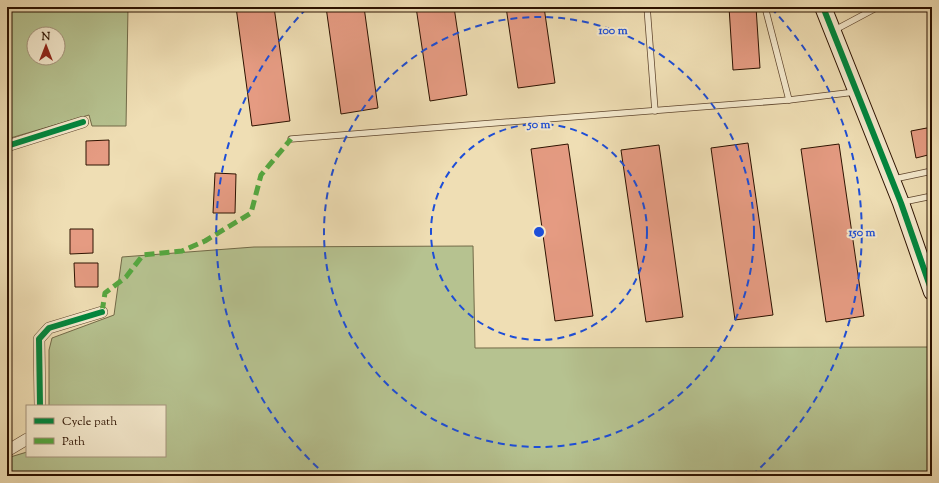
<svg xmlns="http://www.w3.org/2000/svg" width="939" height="483" font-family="'Sorts Mill Goudy',serif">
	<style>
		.green { fill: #b6c290; stroke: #726a48; fill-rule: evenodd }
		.building { fill: #e59b82; stroke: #2d1200 }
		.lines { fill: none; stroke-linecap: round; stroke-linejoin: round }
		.lane-casing { stroke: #5e452d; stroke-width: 7 }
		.street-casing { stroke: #5e452d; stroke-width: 12 }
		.secondary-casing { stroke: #2d1200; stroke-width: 18 }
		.lane { stroke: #f5eace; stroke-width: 5.5 }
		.street { stroke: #f5eace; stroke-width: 11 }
		.secondary { stroke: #f5eace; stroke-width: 16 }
		.quiet { stroke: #54a840; stroke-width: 5; stroke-dasharray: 10 5; stroke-linecap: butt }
		.cycleway-casing { stroke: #f5eace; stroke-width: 8 }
		.cycleway { stroke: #00873e; stroke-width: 6 }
		.ring { fill: none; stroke: #1d4ed8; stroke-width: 2; stroke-dasharray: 7 5 }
		.centre { fill: #1d4ed8; stroke: #f5eace; stroke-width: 2 }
		.ring-label { font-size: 12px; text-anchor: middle; font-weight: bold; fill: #1d4ed8; stroke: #f5eace; stroke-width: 4; stroke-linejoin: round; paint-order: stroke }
	</style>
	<rect width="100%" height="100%" fill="#efdeb4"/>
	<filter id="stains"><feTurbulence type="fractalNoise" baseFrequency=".005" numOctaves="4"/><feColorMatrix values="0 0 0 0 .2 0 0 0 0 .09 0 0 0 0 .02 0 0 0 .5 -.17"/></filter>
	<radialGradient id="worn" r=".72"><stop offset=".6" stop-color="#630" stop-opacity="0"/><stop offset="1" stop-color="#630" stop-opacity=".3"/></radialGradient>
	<!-- green -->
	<g class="green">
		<path d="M7 7H128L126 126H92L89 115 7 139ZM34 34H58V58H34Z"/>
		<path d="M473 246 475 348 931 347 932 476H7V458L27 452V456H165V406H49V350L52 338 114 315 122 257 254 247Z"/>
	</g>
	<!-- building -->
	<g class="building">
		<path d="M236 7H274L290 121 252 126Z"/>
		<path d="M326 7H364L378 108 341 114Z"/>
		<path d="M416 7H454L467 95 430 101Z"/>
		<path d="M506 7H544L555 83 518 88Z"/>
		<path d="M729 7H756L760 68 733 70Z"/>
		<path d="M932 127V154L916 158 911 131Z"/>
		<path d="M109 140V165H86V141Z"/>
		<path d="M748 143 773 315 735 320 711 148Z"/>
		<path d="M568 144 593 316 555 321 531 149Z"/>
		<path d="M839 144 864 316 826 322 801 149Z"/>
		<path d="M659 145 683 317 646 322 621 150Z"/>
		<path d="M215 173 236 174 235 213H213Z"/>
		<path d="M70 229H93V253L70 254Z"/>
		<path d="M74 263H98V287H75Z"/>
	</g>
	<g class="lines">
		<!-- lane casing -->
		<g class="lane-casing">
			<g id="lane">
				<path d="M647 7 655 111"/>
				<path d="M765 7 789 100"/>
				<path d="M833 31 878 7"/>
				<path d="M291 139 789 100 855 92"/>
				<path d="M894 179 932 171"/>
				<path d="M903 202 932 196"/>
			</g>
		</g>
		<!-- street casing -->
		<g class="street-casing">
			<g id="street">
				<path d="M7 146 83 122"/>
				<path d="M40 406 39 339 49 328 102 312"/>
				<path d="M7 451 27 439"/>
			</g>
		</g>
		<!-- secondary casing -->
		<g class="secondary-casing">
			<path id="secondary" d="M823 7 901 203 932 292"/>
		</g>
		<!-- lane -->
		<use href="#lane" class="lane"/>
		<!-- street -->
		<use href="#street" class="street"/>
		<!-- secondary -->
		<use href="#secondary" class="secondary"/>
		<!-- quiet -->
		<path class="quiet" d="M102 312 105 293 126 277 143 255 182 251 205 241 251 213 261 175 291 139"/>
		<!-- cycleway casing -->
		<g class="cycleway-casing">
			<g id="cycleway">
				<path d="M823 7 901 203 932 292"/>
				<path d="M7 146 83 122"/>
				<path d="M40 406 39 339 49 328 102 312"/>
			</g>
		</g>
		<!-- cycleway -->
		<use href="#cycleway" class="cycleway"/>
	</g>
	<!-- distance rings -->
	<g class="ring">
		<circle cx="539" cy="232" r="108"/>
		<circle cx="539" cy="232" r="215"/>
		<path d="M327 476A323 323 0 0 1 307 8M771 8A323 323 0 0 1 751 476"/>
	</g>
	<circle cx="539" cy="232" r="6" class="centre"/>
	<g class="ring-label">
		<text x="613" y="34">100 m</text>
		<text x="539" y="128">50 m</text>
		<text x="862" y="236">150 m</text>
	</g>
	<!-- margin -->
	<rect width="939" height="483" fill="none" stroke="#efdeb4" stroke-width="24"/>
	<rect x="8" y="8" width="923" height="467" fill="none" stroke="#2d1200" stroke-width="2"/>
	<rect x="12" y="12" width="915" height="459" fill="none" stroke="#2d1200"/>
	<!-- legend -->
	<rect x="26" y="405" width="140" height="52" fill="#f5eace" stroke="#a5947c"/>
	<rect x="34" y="418" width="20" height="6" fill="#00873e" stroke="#a5947c"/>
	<text x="62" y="425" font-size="12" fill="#2d1200">Cycle path</text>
	<rect x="34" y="438" width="20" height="6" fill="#54a840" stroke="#a5947c"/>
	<text x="62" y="445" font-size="12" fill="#2d1200">Path</text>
	<!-- north arrow -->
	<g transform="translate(46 46)"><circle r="19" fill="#f5eace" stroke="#a5947c"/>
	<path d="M0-3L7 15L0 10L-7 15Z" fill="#8f2418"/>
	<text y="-6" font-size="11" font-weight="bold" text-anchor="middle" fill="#2d1200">N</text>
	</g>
	<rect width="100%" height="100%" filter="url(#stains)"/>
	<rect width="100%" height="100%" fill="url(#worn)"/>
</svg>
